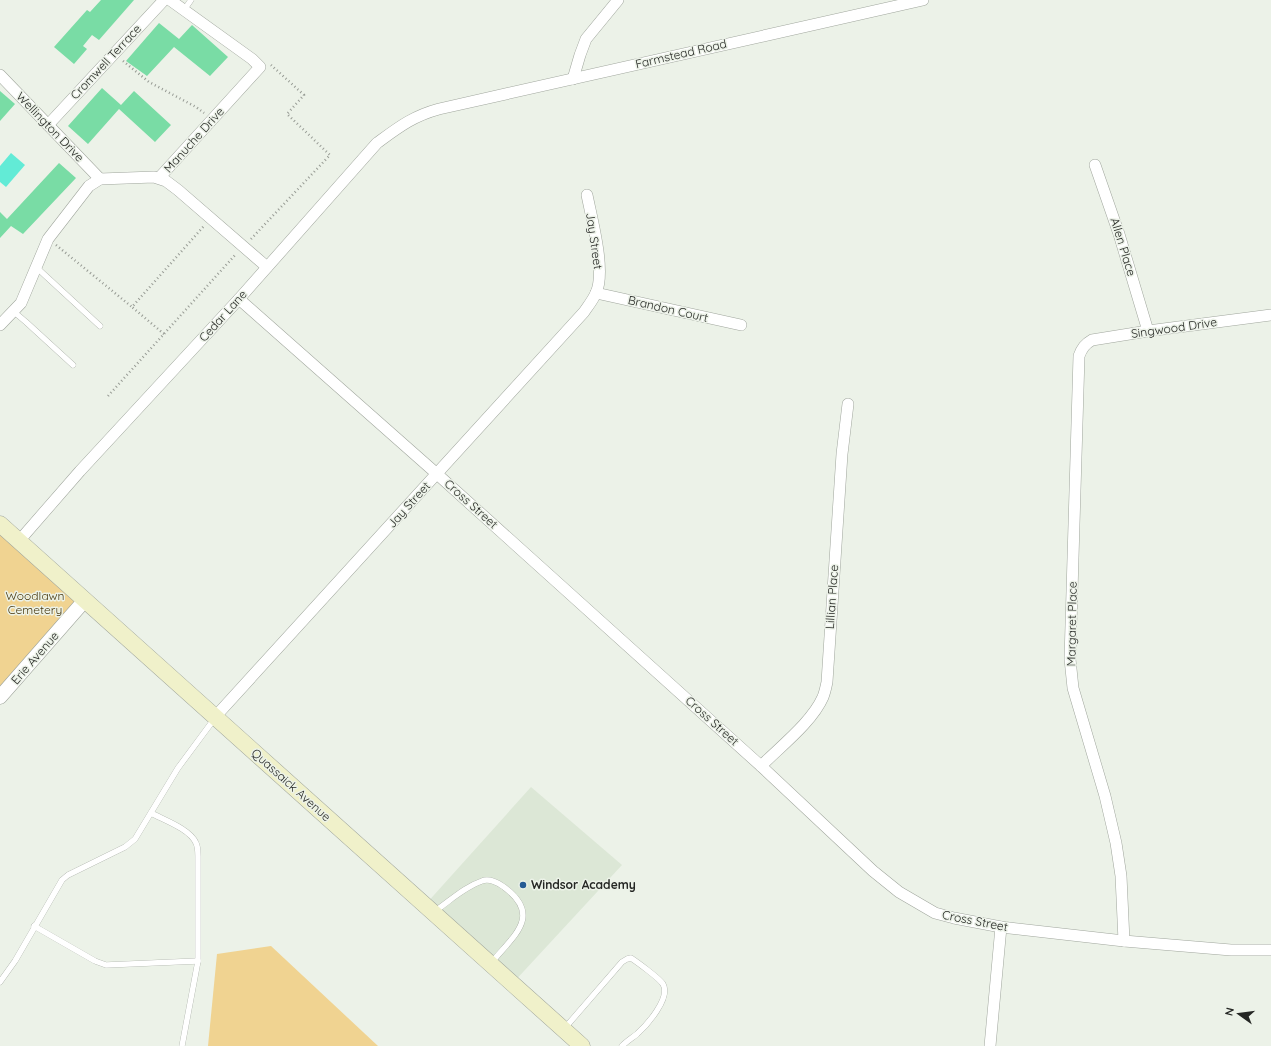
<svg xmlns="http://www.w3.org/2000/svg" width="1271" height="1046" font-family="Quicksand,sans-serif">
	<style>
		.built { fill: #dce7d6 }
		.green { fill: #f0d391 }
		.water { fill: #62ebd6 }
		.building { fill: #79dca5 }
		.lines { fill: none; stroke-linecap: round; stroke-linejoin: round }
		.service-casing { stroke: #a0a69d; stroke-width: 6 }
		.minor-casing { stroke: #a0a69d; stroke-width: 12 }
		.tertiary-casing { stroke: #a0a69d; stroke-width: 15 }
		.secondary-casing { stroke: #a0a69d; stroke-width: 17 }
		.path { stroke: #979b94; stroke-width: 2.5; stroke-dasharray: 1 3; stroke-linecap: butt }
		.service { stroke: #fff; stroke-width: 5.5 }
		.minor { stroke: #fff; stroke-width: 11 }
		.tertiary { stroke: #fff; stroke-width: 14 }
		.secondary { stroke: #f0f1ca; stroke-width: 16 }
		.poi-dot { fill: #265b94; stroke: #ecf2e8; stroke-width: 1.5 }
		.labels { text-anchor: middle; stroke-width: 3; stroke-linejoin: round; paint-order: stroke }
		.street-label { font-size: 12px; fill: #252724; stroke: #ecf2e8 }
		.park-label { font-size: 12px; fill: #45350b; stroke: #ecf2e8 }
		.poi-label { font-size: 12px; font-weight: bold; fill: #252724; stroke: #ecf2e8; text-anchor: start }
	</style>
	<rect width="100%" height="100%" fill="#ecf2e8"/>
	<!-- built -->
	<path class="built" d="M531 787 622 865 512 984 425 905Z"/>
	<!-- green -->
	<g class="green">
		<path d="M0 524 85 600 0 696Z"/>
		<path d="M271 946 378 1046H208L217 954Z"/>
	</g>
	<!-- water -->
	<path class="water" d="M11 153 25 165 6 187 0 182V166Z"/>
	<!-- building -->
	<g class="building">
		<path d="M101 0H134L99 40 92 35 83 46 87 49 74 64 54 47 87 10 90 12Z"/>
		<path d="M159 23 179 39 192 25 228 57 210 76 174 47 147 76 126 61Z"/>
		<path d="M102 88 121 105 134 91 171 125 155 142 119 109 88 144 68 126Z"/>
		<path d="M0 91 15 104 0 121Z"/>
		<path d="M59 163 76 178 23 234 11 226 0 238V212L7 219Z"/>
	</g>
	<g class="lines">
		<!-- service casing -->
		<g class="service-casing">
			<g id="service">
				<path d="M184 10 191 0"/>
				<path d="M36 267 100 326"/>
				<path d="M13 311 26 322 73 365"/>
				<path d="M151 813C164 820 190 829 196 843 198 847 198 852 198 856V961L182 1046"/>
				<path d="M435 911C450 901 464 887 482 881 489 878 499 883 504 887 543 916 513 936 492 962"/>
				<path d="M34 926 95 961 106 965 198 961"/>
				<path d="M0 982 15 961 62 880 68 875 125 847 135 839 178 768 215 718"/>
				<path d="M564 1029 622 962 627 959 631 958C637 962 659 978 663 984 671 998 647 1025 637 1034 632 1038 627 1041 622 1046"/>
			</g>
		</g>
		<!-- minor casing -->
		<g class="minor-casing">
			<g id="minor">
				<path d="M0 75 100 179"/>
				<path d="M573 79 580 55 586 39 618 0"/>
				<path d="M48 125 164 0"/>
				<path d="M1095 165 1119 234 1148 331"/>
				<path d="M159 178 260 67 252 59 170 0"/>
				<path d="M596 293 741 325"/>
				<path d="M239 299 437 474 761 766 873 871 899 892 935 913 954 918 1001 927 1124 941 1231 950H1271"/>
				<path d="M0 325 21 303 48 239 89 186 100 179 154 177 166 181 178 190 267 267"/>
				<path d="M19 541 80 471 239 299 377 143C399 127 413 116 439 109L923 0"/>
				<path d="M215 717 584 312C588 306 593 300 596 293 606 271 592 220 587 195"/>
				<path d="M761 766C781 746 812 722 823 697 825 692 826 687 827 682L842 454 848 404"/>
				<path d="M1124 941 1121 876 1116 843 1105 796 1073 688 1070 659 1079 356C1082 348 1085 344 1092 340L1148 331 1271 315"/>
				<path d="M990 1046 1001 927"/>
			</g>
		</g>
		<!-- tertiary casing -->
		<g class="tertiary-casing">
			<path id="tertiary" d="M0 697 85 600"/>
		</g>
		<!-- secondary casing -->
		<g class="secondary-casing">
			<path id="secondary" d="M0 524 582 1046"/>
		</g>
		<!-- path -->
		<g class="path">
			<path d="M123 61 149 82 196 107 204 113"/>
			<path d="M251 239 330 155 287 114 304 95 271 65"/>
			<path d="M56 245 132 307"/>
			<path d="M164 334 132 307 204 226"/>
			<path d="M108 396 236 254"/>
		</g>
		<!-- service -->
		<use href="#service" class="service"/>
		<!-- minor -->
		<use href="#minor" class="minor"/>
		<!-- tertiary -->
		<use href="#tertiary" class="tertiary"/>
		<!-- secondary -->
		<use href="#secondary" class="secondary"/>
	</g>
	<!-- markers -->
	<circle class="poi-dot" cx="523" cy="885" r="4"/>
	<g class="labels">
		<!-- street labels -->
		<g class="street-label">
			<text transform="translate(681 54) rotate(-13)" y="4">Farmstead Road</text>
			<text transform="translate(106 62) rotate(-47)" y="4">Cromwell Terrace</text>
			<text transform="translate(50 127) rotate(46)" y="4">Wellington Drive</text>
			<text transform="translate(194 140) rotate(-48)" y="4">Manuche Drive</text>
			<text transform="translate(594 241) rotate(82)" y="4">Jay Street</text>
			<text transform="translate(1123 247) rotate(73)" y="4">Allen Place</text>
			<text transform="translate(668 309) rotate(13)" y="4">Brandon Court</text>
			<text transform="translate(223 316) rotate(-48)" y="4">Cedar Lane</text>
			<text transform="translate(1174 328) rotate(-8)" y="4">Singwood Drive</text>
			<text transform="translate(471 504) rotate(42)" y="4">Cross Street</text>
			<text transform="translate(409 505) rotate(-48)" y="4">Jay Street</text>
			<text transform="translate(832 597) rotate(-86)" y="4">Lillian Place</text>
			<text transform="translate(1072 624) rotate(-89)" y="4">Margaret Place</text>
			<text transform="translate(35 658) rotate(-49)" y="4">Erie Avenue</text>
			<text transform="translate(712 721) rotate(42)" y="4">Cross Street</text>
			<text transform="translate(291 785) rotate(42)" y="4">Quassaick Avenue</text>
			<text transform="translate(975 921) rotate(11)" y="4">Cross Street</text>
		</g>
		<!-- park labels -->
		<g class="park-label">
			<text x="35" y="600">Woodlawn<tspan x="35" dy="14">Cemetery</tspan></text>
		</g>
		<!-- poi labels -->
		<g class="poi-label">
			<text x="531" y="889">Windsor Academy</text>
		</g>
	</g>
	<!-- north arrow -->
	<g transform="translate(1239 1014) rotate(284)" stroke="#ecf2e8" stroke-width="3" paint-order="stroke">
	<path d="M0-3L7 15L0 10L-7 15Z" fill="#252724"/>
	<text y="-6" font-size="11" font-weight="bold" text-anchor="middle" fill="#252724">N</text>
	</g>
</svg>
